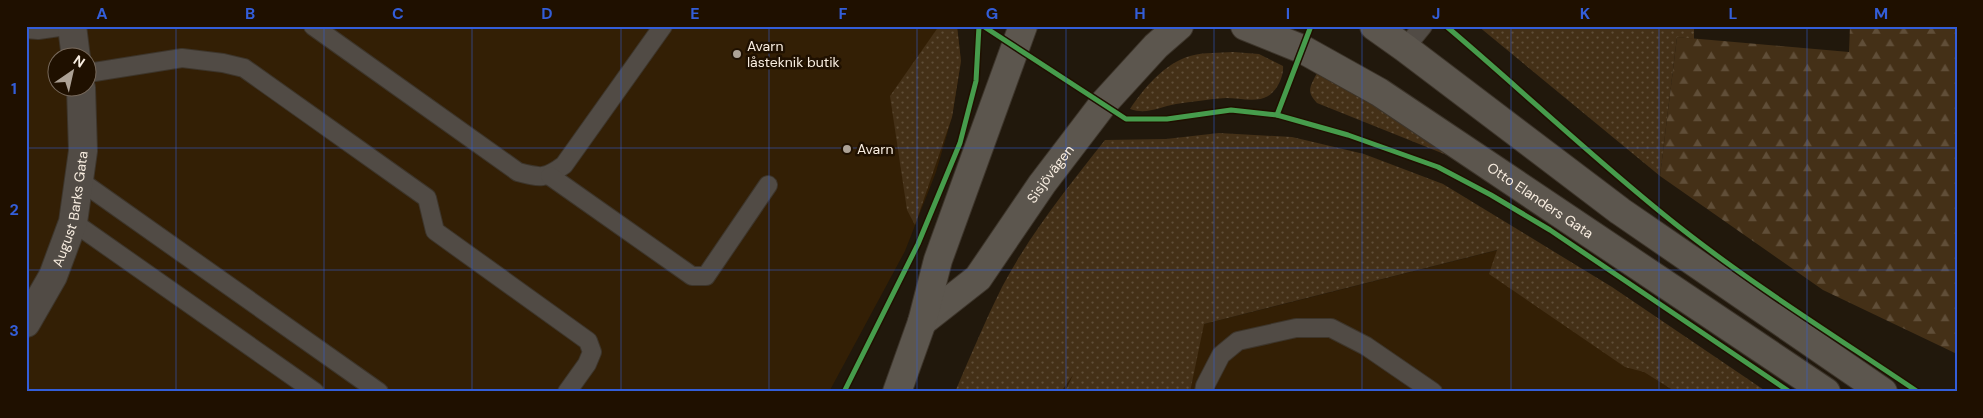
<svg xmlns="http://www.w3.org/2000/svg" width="1983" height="418" font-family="'DM Sans',sans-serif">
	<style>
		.built { fill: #331f05; fill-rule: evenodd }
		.grass { fill: url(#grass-dots) }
		.forest { fill: url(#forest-firs) }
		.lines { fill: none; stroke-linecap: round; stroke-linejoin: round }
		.lane-casing { stroke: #3d352b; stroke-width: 20 }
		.street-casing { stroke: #3d352b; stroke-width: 30 }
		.secondary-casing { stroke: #3d352b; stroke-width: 30 }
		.lane { stroke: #514b45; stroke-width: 18 }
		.street { stroke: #514b45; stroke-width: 28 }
		.secondary { stroke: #5c564e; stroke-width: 28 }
		.cycleway-casing { stroke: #1f1000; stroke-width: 8 }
		.cycleway { stroke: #469c4c; stroke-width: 5 }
		.grid { fill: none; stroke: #335ed9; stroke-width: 1; stroke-opacity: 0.55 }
		.poi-dot { fill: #ada296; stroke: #1f1000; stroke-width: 2 }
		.labels { text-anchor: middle; stroke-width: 5; stroke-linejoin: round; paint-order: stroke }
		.poi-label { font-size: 14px; fill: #f8ede0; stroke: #1f1000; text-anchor: start }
		.street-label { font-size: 14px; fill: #f8ede0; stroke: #1f1000 }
		.neatline { fill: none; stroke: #335ed9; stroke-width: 2 }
		.grid-label { font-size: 16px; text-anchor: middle; font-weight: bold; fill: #335ed9 }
	</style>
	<defs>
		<pattern id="grass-dots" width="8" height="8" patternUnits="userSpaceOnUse" patternTransform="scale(1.25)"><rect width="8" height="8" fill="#443017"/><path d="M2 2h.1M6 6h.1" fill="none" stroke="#604e38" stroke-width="1.8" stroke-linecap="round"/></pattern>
		<pattern id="forest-firs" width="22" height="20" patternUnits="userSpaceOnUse" patternTransform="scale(1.25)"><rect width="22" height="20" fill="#443017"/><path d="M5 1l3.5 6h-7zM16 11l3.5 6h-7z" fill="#604e38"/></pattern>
	</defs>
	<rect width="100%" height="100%" fill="#21180c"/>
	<!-- built -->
	<g class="built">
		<path d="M26 26H957L961 61 952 117 936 172 905 251 829 392H26ZM58 58H88V88H58Z"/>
		<path d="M1498 250 1689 392H1061L1077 369 1204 324Z"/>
	</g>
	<!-- grass -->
	<g class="grass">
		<path d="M939 26H957L961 61 952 117 915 225 907 210 890 96Z"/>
		<path d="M1478 26H1694V39L1677 37 1660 176Z"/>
		<path d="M1233 52 1259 54 1283 66C1284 76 1277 91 1268 96 1257 103 1239 98 1226 98 1209 99 1192 102 1176 104 1159 107 1147 115 1130 109 1144 88 1165 63 1190 56 1204 52 1220 53 1233 52Z"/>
		<path d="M1317 73 1336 82 1464 162 1317 103C1306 91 1310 87 1317 73Z"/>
		<path d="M1219 133 1292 137 1364 154 1443 184 1612 287 1767 392H1676L1644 372 1625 367 1489 274 1497 250 1204 324 1190 392H1065L1073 375 1061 392H955C970 357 985 321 1002 287 1030 234 1068 187 1105 140L1166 139Z"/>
	</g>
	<!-- forest -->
	<path class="forest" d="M1850 26H1957V354L1823 290 1660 176 1677 37 1849 52Z"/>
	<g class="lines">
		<!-- lane casing -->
		<g class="lane-casing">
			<g id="lane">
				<path d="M313 26 518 172C541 178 545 179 564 165L663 26"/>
				<path d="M26 29 38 30 66 26"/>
				<path d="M1405 48 1423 26"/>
				<path d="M88 73 182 58 223 63 244 68 427 198 435 231 588 341 592 352 587 364 567 392"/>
				<path d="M550 176 692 276H706L768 185"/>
				<path d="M79 180 379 392"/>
				<path d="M73 222 315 392"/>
				<path d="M1204 392 1205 386 1221 355 1238 341 1296 328H1331L1366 346 1433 392"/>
			</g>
		</g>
		<!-- street casing -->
		<g class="street-casing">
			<g id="street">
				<path d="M72 26 76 58"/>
				<path id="s1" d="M26 323 53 276 73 222 83 151 81 88"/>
			</g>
		</g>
		<!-- secondary casing -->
		<g class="secondary-casing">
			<g id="secondary">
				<path id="s2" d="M1245 26 1302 49 1379 92 1826 392"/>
				<path d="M1374 26 1405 48 1620 211 1883 392"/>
				<path id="s3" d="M922 322 978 278 1042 184 1103 104 1156 46 1179 26"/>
				<path d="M897 392 922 322 938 260 1023 26"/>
			</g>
		</g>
		<!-- lane -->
		<use href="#lane" class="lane"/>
		<!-- street -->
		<use href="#street" class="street"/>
		<!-- secondary -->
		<use href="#secondary" class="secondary"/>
		<!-- cycleway casing -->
		<g class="cycleway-casing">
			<g id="cycleway">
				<path d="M983 26 1126 119H1167L1231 110 1277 115 1348 135 1438 167 1491 195 1550 230 1790 392"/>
				<path d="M1446 26C1524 92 1598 163 1678 226 1754 286 1838 338 1918 392"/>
				<path d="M1277 115 1311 26"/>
				<path d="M844 392 918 244 960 143 976 81 979 26"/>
			</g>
		</g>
		<!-- cycleway -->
		<use href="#cycleway" class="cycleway"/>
	</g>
	<!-- grid -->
	<path class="grid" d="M176 26V392M324 26V392M472 26V392M621 26V392M769 26V392M917 26V392M1066 26V392M1214 26V392M1362 26V392M1511 26V392M1659 26V392M1807 26V392M26 148H1957M26 270H1957"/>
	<!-- markers -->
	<g class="poi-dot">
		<circle cx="737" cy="54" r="5"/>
		<circle cx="847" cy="149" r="5"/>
	</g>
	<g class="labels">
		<!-- poi labels -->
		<g class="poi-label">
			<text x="747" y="51">Avarn<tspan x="747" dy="16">låsteknik butik</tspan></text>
			<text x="857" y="154">Avarn</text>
		</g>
		<!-- street labels -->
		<g class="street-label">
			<text dy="5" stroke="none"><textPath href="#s3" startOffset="198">Sisjövägen</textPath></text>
			<text dy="5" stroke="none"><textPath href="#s2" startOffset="344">Otto Elanders Gata</textPath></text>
			<text dy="5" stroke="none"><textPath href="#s1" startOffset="124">August Barks Gata</textPath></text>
		</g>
	</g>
	<!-- border -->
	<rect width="1983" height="418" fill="none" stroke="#1f1000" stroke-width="55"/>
	<!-- north arrow -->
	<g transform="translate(72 72) rotate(34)"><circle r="24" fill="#1f1000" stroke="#76685a"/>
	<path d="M0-4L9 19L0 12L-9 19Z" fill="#ada296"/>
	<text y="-8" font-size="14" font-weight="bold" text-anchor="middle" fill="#f8ede0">N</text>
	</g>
	<rect x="28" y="28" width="1928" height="362" class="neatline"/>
	<g class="grid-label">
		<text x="102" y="19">A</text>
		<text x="250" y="19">B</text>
		<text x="398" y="19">C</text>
		<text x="547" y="19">D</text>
		<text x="695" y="19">E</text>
		<text x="843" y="19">F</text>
		<text x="992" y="19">G</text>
		<text x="1140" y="19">H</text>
		<text x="1288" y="19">I</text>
		<text x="1436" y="19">J</text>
		<text x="1585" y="19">K</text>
		<text x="1733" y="19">L</text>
		<text x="1881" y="19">M</text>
		<text x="14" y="94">1</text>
		<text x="14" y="215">2</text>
		<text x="14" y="336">3</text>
	</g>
</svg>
